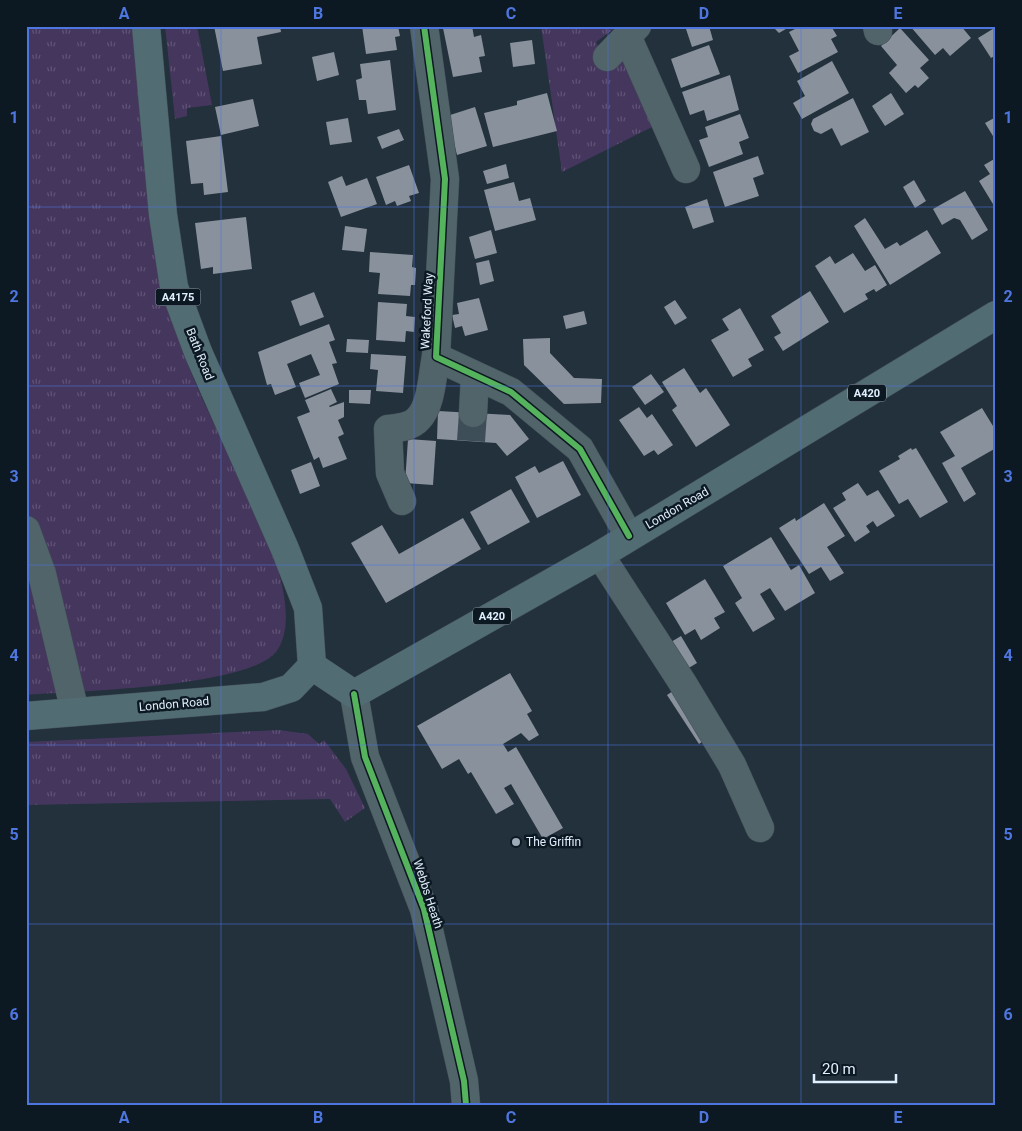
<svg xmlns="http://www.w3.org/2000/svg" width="1022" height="1131" font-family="Roboto,sans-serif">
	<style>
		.grass { fill: url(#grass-tufts) }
		.building { fill: #89919d }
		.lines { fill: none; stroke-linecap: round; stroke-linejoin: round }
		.minor-tunnel { stroke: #3e4e59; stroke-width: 28; stroke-dasharray: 28 14; stroke-linecap: butt }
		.minor-casing { stroke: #424f58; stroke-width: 29 }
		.major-casing { stroke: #424f58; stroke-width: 29 }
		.minor { stroke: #516469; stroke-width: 28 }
		.major { stroke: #516c73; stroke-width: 28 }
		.cycleway-casing { stroke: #0d1922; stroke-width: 9 }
		.cycleway { stroke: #56b35d; stroke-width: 6 }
		.grid { fill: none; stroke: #4e76e1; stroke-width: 1; stroke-opacity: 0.55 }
		.poi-dot { fill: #9eacb9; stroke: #0d1922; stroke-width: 2 }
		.labels { text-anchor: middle; stroke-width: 5; stroke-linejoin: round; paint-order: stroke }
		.shield { fill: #0d1922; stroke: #a1afbb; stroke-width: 1 }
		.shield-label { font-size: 11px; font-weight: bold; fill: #e0effd }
		.street-label { font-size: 12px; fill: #e0effd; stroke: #0d1922 }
		.poi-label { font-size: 12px; fill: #e0effd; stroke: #0d1922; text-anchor: start }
		.neatline { fill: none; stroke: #4e76e1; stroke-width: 2 }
		.grid-label { font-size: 16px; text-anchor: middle; font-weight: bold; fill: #4e76e1 }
	</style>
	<defs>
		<pattern id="grass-tufts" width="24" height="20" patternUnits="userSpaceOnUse" patternTransform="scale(1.25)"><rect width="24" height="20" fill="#45365e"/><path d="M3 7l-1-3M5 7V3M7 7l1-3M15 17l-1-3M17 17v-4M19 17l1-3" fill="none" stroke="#605376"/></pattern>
	</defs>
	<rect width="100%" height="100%" fill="#22313c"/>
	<!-- grass -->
	<g class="grass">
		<path d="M26 26H135C143 91 151 156 159 222 162 250 162 285 170 312 178 341 190 371 202 398 226 454 312 594 278 649 255 688 74 691 26 695Z"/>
		<path d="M165 26H197L212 105 187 108V116L175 119Z"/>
		<path d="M541 26H618L596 42 609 69 626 59 656 125 562 172Z"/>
		<path d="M279 730 308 734 319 744 324 740 346 769 365 808 345 822 330 799 26 805V742Z"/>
	</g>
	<!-- building -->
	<g class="building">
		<path d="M214 26H280L281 32 257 37 262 64 223 71Z"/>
		<path d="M362 26H398L400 36 395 37 397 50 366 54Z"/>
		<path d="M452 26H472L474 37 481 35 485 56 479 57 482 72 453 77 443 28Z"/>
		<path d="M685 26H709L713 40 692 47Z"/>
		<path d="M772 26H791L779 33Z"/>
		<path d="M801 26H831L837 36 831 39 838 52 798 73 789 56 799 51 789 32Z"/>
		<path d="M910 26H961L971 38 950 56 943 48 935 55Z"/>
		<path d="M996 27V55L991 58 978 38Z"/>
		<path d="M900 28 929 60 920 68 929 78 918 88 915 85 906 93 889 73 897 65 881 46Z"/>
		<path d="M532 40 535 64 513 67 510 43Z"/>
		<path d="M709 45 720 74 681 88 671 59Z"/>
		<path d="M334 52 339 75 317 81 312 57Z"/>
		<path d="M390 60 396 110 368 114 366 100H359L356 80 362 78 360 64Z"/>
		<path d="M832 61 849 93 802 119 793 103 805 96 797 81Z"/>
		<path d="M730 75 739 110 707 121 704 110 690 115 682 92Z"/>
		<path d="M547 93 557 131 493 147 484 113 517 105V101Z"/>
		<path d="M891 93 904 114 885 126 872 106Z"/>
		<path d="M853 98 869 132 841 146 832 128 821 134 814 131 811 124 813 119Z"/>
		<path d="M253 99 259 126 221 135 215 107Z"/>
		<path d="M475 107 487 146 457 155 447 116Z"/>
		<path d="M740 114 749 138 739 142 743 154 709 167 699 140 708 137 705 127Z"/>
		<path d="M996 117V141L985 123Z"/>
		<path d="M348 118 352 142 330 145 326 122Z"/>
		<path d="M399 129 404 140 382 149 377 137Z"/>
		<path d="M221 136 228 192 204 195 203 183 191 184 186 141Z"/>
		<path d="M758 156 764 174 753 178 759 196 725 207 713 172Z"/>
		<path d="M996 158V209L979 181 990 174 984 165Z"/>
		<path d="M506 164 509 178 487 184 483 171Z"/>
		<path d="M409 165 419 193 409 196 411 201 397 206 395 201 386 205 376 177Z"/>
		<path d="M342 176 346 186 367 178 377 204 341 217 328 182Z"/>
		<path d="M914 180 926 201 915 208 903 187Z"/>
		<path d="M514 182 519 201 530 198 536 220 495 231 484 190Z"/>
		<path d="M965 191 988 230 972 240 960 220 954 218 942 225 933 209Z"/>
		<path d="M707 199 714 222 693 229 685 207Z"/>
		<path d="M246 217 252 269 213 274V267L201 269 195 223Z"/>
		<path d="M865 218 885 249 897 242 900 246 927 230 941 253 890 285 854 226Z"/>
		<path d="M345 226 367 229 364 252 342 250Z"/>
		<path d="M491 230 497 253 475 259 469 237Z"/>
		<path d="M370 252 413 255 412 267 416 268 415 285H411L410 296 378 294 380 273 369 272Z"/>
		<path d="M853 253 865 271 875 265 887 285 876 292 874 289 865 294 868 299 844 313 815 266 830 256 835 264Z"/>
		<path d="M489 260 494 281 480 285 476 263Z"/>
		<path d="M810 291 829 322 783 351 774 337 781 333 771 316Z"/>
		<path d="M314 292 324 317 300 326 291 301Z"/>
		<path d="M479 298 488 330 465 336 462 326 455 328 452 315 459 314 457 303Z"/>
		<path d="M675 300 687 318 675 325 664 307Z"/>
		<path d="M378 302 407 304 406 316 415 317 414 332 406 331 405 342 376 340Z"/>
		<path d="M740 308 764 350 748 359 752 366 733 377 711 340 729 330 722 319Z"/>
		<path d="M584 311 587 324 566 329 563 316Z"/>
		<path d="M329 324 335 340 329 342 337 363 332 364 339 384 305 398 299 383 320 375 311 354 287 364 296 387 275 395 271 384 267 385 258 352Z"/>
		<path d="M550 338V353L574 378 602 379 601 403 564 404 524 365 523 339Z"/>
		<path d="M347 339 369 340 368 353 346 352Z"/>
		<path d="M371 354 406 356 403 393 376 391 378 370 370 369Z"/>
		<path d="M684 368 700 393 706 388 730 425 696 447 672 410 677 406 662 382Z"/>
		<path d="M651 374 664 392 645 405 632 387Z"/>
		<path d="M331 389 337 402 329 406 330 407 344 402V417L338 420 344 434 338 437 347 459 323 468 319 457 314 460 297 417 310 412 305 400Z"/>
		<path d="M349 390H371L370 404 349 403Z"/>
		<path d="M639 407 647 418 652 414 673 445 658 455 654 450 644 456 619 420Z"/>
		<path d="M982 408 996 431V448L961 468 976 494 964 502 942 463 955 456 940 432Z"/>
		<path d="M438 411 510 415 529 439 507 456 496 443 437 439Z"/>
		<path d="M408 439 436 441 433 485 405 483Z"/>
		<path d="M911 448 912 450 916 448 948 502 920 518 908 499 899 504 879 471 900 459 898 456Z"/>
		<path d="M563 461 581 495 537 518 515 477 535 466 539 473Z"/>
		<path d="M311 462 320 486 300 494 291 470Z"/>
		<path d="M858 483 867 496 878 490 895 516 877 527 873 521 866 526 870 532 855 542 833 508 846 500 842 493Z"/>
		<path d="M511 489 530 522 488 545 470 512Z"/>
		<path d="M824 503 845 536 827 547 844 573 830 581 821 567 809 574 779 528 795 518 796 521Z"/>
		<path d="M463 518 481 549 386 603 351 543 382 525 399 554Z"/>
		<path d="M771 537 791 570 799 565 815 593 785 611 770 588 760 594 775 619 753 632 735 603 742 598 723 566Z"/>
		<path d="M705 579 725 612 714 618 720 628 701 640 695 629 685 635 666 603Z"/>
		<path d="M681 636 697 663 687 669 671 642Z"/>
		<path d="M510 673 532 711 527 714 539 735 529 741 521 733 503 744 508 752 516 747 563 828 543 839 511 784 504 788 514 804 496 814 471 772 468 774 459 759 442 769 417 726Z"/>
		<path d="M679 687 710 736 699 744 667 695Z"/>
	</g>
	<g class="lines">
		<!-- minor-tunnel -->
		<path class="minor-tunnel" d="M471 441 473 413"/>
		<!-- minor casing -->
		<g class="minor-casing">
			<g id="minor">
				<path d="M424 26 445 179 436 357 511 392 580 449 629 536"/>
				<path d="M877 26 878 31"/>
				<path d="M627 36 686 169"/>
				<path d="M607 57 637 26"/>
				<path d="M473 413 475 376"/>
				<path d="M402 501 390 473 388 429C398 428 411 427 418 419 432 405 432 375 436 357"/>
				<path d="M26 530 42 574 75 712"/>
				<path d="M600 555 682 682 732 765 760 828"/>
				<path d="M354 694 365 757 424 909 464 1081 466 1105"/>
			</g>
		</g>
		<!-- major casing -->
		<g class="major-casing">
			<g id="major">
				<path d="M146 26 163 215 174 287 198 352 285 549 308 608 312 666"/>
				<path d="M312 666 354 694 600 555 996 315"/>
				<path d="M26 716 263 697 291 688 312 666"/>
			</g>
		</g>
		<!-- minor -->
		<use href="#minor" class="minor"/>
		<!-- major -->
		<use href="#major" class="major"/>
		<!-- cycleway casing -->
		<g class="cycleway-casing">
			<g id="cycleway">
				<path d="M424 26 445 179 436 357 511 392 580 449 629 536"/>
				<path d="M354 694 365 757 424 909 464 1081 466 1105"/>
			</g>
		</g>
		<!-- cycleway -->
		<use href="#cycleway" class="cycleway"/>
	</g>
	<!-- grid -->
	<path class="grid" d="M221 26V1105M414 26V1105M608 26V1105M801 26V1105M26 207H996M26 386H996M26 565H996M26 745H996M26 924H996"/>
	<!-- markers -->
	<circle class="poi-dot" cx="516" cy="842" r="5"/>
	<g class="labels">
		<!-- shield labels -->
		<g class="shield">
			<rect x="155.5" y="288.5" width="45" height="17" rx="4"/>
			<rect x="848" y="384.5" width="38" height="17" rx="4"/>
			<rect x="473" y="607.5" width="38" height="17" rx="4"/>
		</g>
		<g class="shield-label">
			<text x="178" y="301">A4175</text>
			<text x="867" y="397">A420</text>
			<text x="492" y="620">A420</text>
		</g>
		<!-- street labels -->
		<g class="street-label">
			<text transform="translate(427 311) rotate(-87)" y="4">Wakeford Way</text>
			<text transform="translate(200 354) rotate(68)" y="4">Bath Road</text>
			<text transform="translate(677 508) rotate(-30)" y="4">London Road</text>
			<text transform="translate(174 704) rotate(-5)" y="4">London Road</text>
			<text transform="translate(428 894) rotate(72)" y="4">Webbs Heath</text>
		</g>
		<!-- poi labels -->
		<g class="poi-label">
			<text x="526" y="846">The Griffin</text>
		</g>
	</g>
	<!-- border -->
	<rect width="1022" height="1131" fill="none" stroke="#0d1922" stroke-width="55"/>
	<!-- scale -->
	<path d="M814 1074v8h82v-8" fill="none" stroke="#e0effd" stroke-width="2.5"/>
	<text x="822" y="1074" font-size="15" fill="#e0effd" stroke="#0d1922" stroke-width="4" paint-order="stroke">20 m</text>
	<rect x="28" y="28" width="966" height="1076" class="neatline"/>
	<g class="grid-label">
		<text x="124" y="19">A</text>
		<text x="318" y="19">B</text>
		<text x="511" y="19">C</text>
		<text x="704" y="19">D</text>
		<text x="898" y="19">E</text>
		<text x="14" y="123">1</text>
		<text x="1008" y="123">1</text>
		<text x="14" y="302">2</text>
		<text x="1008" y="302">2</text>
		<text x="14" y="482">3</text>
		<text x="1008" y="482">3</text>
		<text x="14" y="661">4</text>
		<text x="1008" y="661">4</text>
		<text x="14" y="840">5</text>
		<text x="1008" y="840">5</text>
		<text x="14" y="1020">6</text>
		<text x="1008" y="1020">6</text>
		<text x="124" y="1123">A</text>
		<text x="318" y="1123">B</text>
		<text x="511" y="1123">C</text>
		<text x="704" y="1123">D</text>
		<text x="898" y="1123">E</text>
	</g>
</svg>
